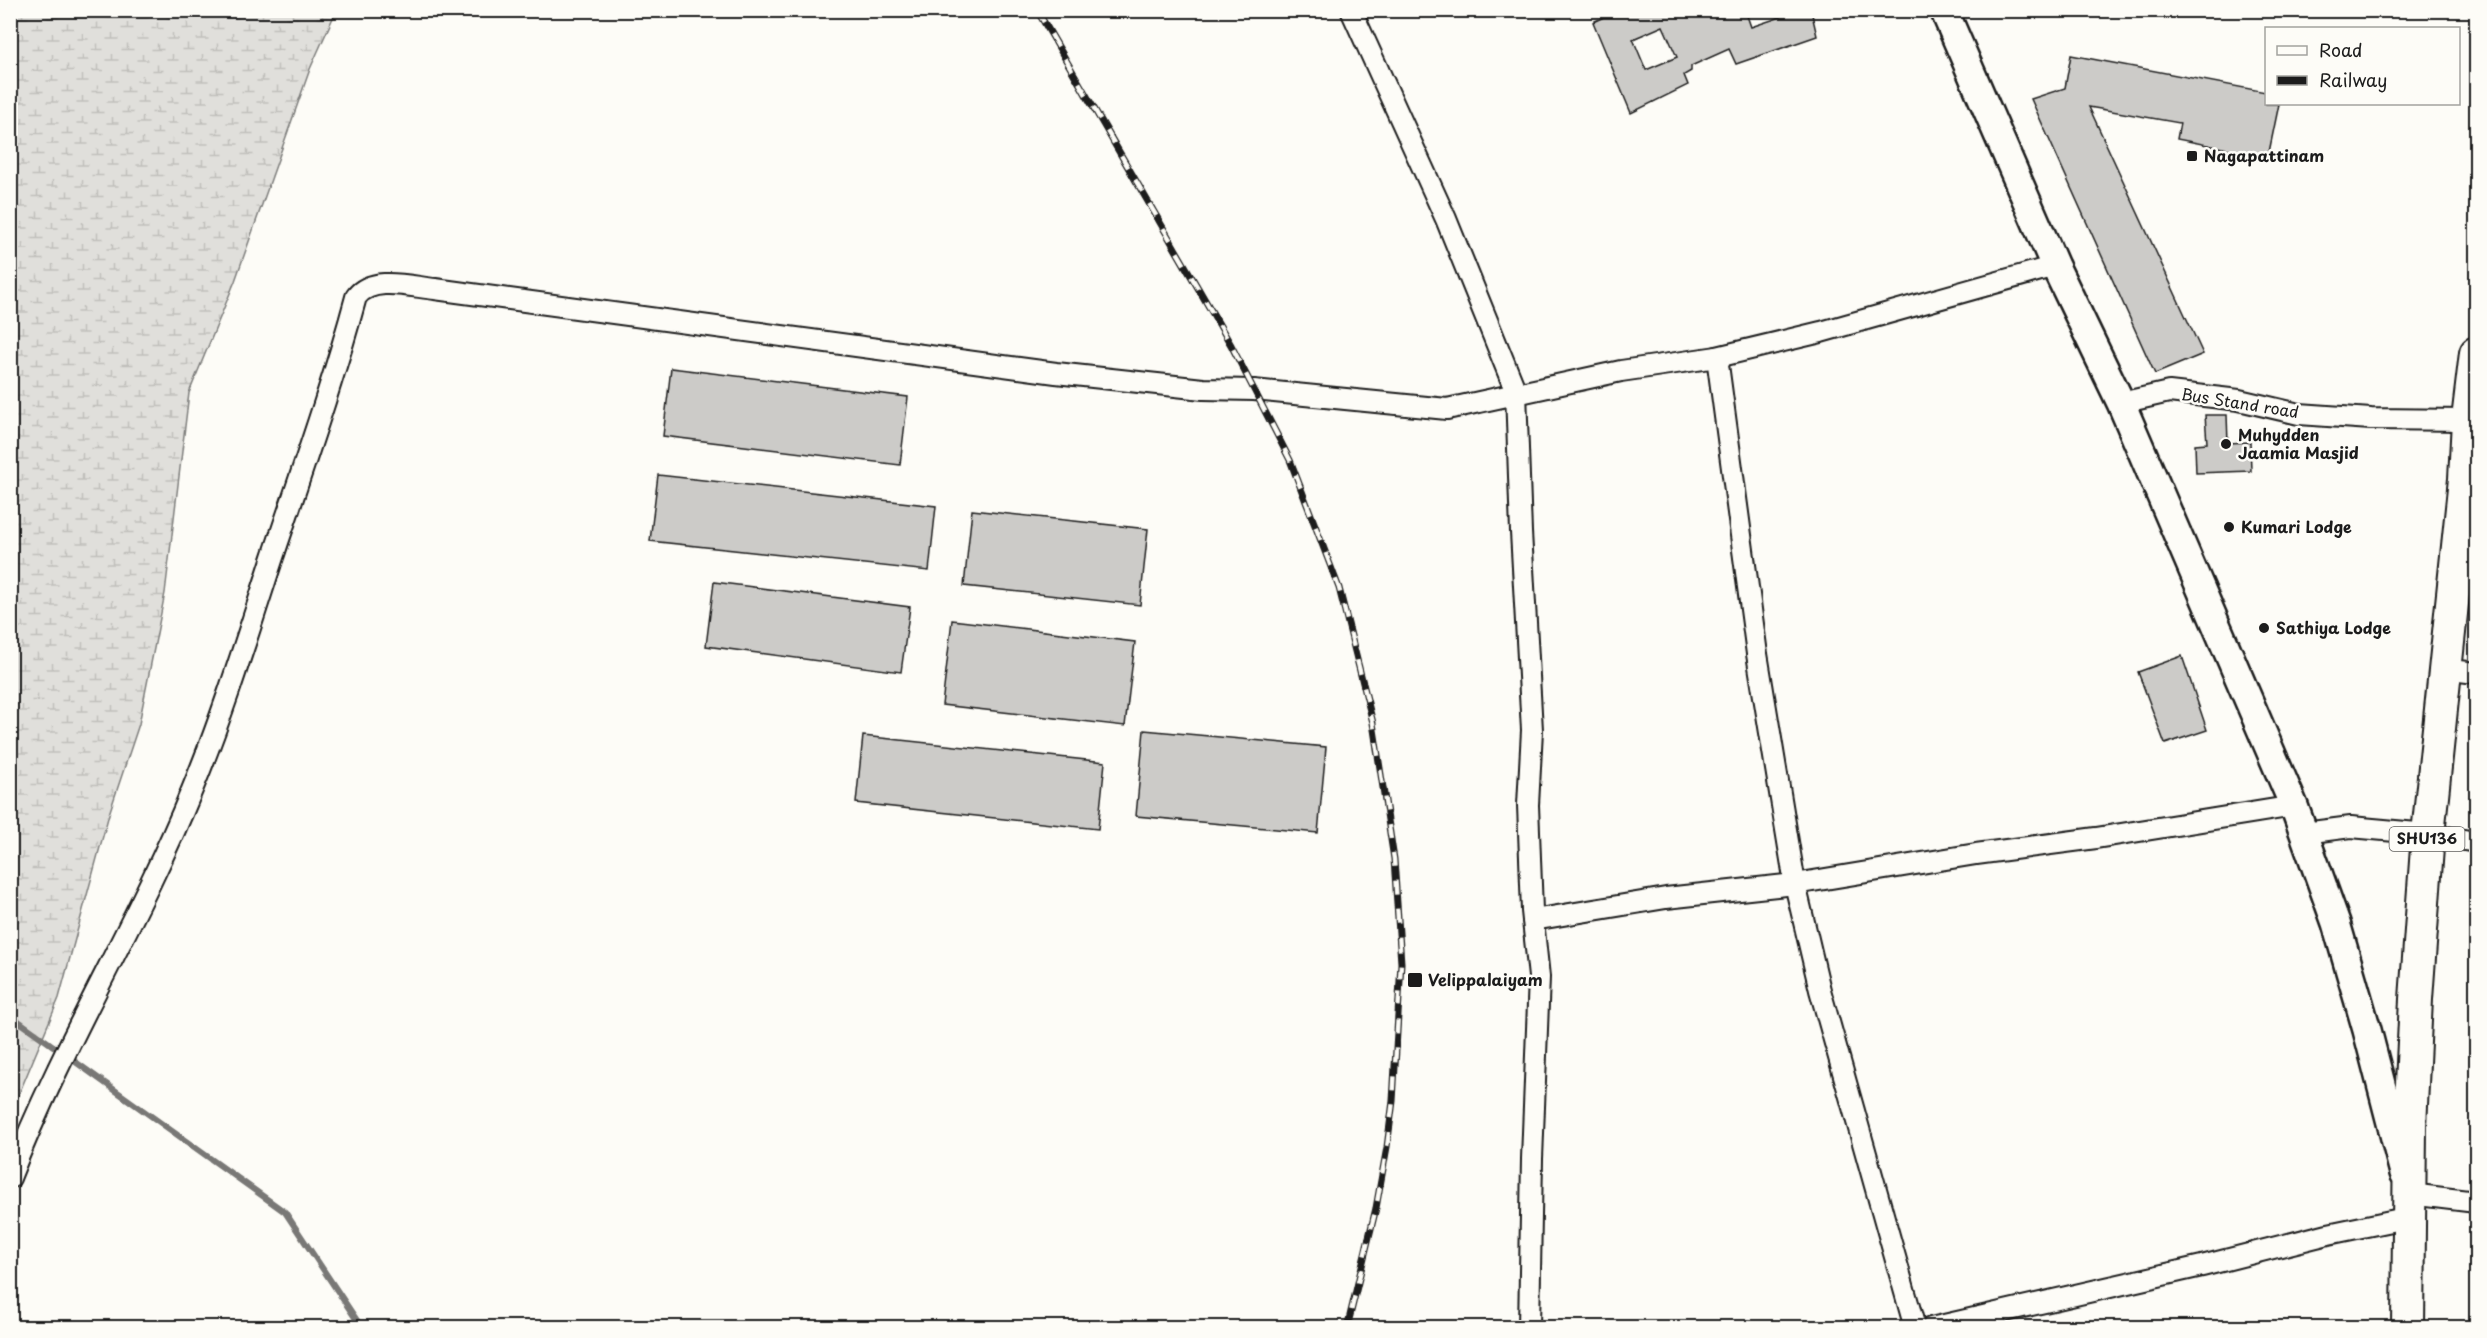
<svg xmlns="http://www.w3.org/2000/svg" width="2487" height="1338" font-family="'Playpen Sans',sans-serif">
	<style>
		.wetland { fill: url(#wetland-marsh); stroke: #7e7e7c; stroke-width: 1.5 }
		.lines { fill: none; stroke-linecap: round; stroke-linejoin: round }
		.stream { stroke: #797876; stroke-width: 6 }
		.building { fill: #cccbc8; stroke: #1c1c1c; stroke-width: 1.5; fill-rule: evenodd }
		.street-casing { stroke: #1c1c1c; stroke-width: 24 }
		.secondary-casing { stroke: #1c1c1c; stroke-width: 32 }
		.primary-casing { stroke: #1c1c1c; stroke-width: 36 }
		.street { stroke: #fdfcf7; stroke-width: 20 }
		.secondary { stroke: #fdfcf7; stroke-width: 27 }
		.primary { stroke: #fdfcf7; stroke-width: 32 }
		.rail-casing { stroke: #1c1c1c; stroke-width: 7 }
		.rail { stroke: #fdfcf7; stroke-width: 4.5; stroke-dasharray: 14; stroke-linecap: butt }
		.poi-dot { fill: #1c1c1c; stroke: #fdfcf7; stroke-width: 2 }
		.labels { text-anchor: middle; stroke-width: 5; stroke-linejoin: round; paint-order: stroke }
		.shield { fill: #fdfcf7; stroke: #605f5e; stroke-width: 1.5 }
		.shield-label { font-size: 15px; font-weight: bold; fill: #1c1c1c }
		.poi-label { font-size: 16px; font-weight: bold; fill: #1c1c1c; stroke: #fdfcf7; text-anchor: start }
		.street-label { font-size: 16px; fill: #1c1c1c; stroke: #fdfcf7 }
	</style>
	<defs>
		<pattern id="wetland-marsh" width="20" height="14" patternUnits="userSpaceOnUse" patternTransform="scale(1.5)"><rect width="20" height="14" fill="#e0dfdb"/><path d="M1 5h8M5 5V1M11 12h8M15 12V8" fill="none" stroke="#c0bfbb"/></pattern>
	</defs>
	<rect width="100%" height="100%" fill="#fdfcf7"/>
	<filter id="ink" filterUnits="userSpaceOnUse"><feTurbulence type="fractalNoise" baseFrequency=".0167" numOctaves="2"/><feDisplacementMap in="SourceGraphic" scale="12" xChannelSelector="R" yChannelSelector="G"/><feConvolveMatrix kernelMatrix="1 2 1 2 8 2 1 2 1" color-interpolation-filters="sRGB"/></filter>
	<g filter="url(#ink)">
		<!-- wetland -->
		<path class="wetland" d="M11 10 336 11 310 69 235 281 189 393 165 593 139 724 109 814 59 998 11 1113Z"/>
		<g class="lines">
			<!-- stream -->
			<path class="stream" d="M10 1015 285 1212 362 1328"/>
		</g>
		<!-- building -->
		<g class="building">
			<path d="M1619 10H1745L1751 27 1781 17 1779 10H1811L1817 36 1736 64 1729 49 1691 66V71L1684 75 1688 85 1631 113 1593 22ZM1663 26 1677 57 1646 70 1633 39Z"/>
			<path d="M2071 55 2266 92V104H2279L2268 157 2177 139 2180 123 2089 107 2203 354 2155 374 2031 99 2065 88Z"/>
			<path d="M671 368 908 397 900 465 663 436Z"/>
			<path d="M2205 415H2227L2228 443 2250 442 2251 471 2196 473 2195 444 2207 443Z"/>
			<path d="M658 475 936 506 929 571 650 541Z"/>
			<path d="M972 510 1148 529 1140 605 964 586Z"/>
			<path d="M714 582 910 607 901 672 706 646Z"/>
			<path d="M952 620 1135 642 1125 726 942 705Z"/>
			<path d="M2182 656 2207 730 2165 744 2138 672Z"/>
			<path d="M1144 730 1326 747 1318 833 1136 816Z"/>
			<path d="M863 736 1105 762 1098 829 856 803Z"/>
		</g>
		<g class="lines">
			<!-- street casing -->
			<g class="street-casing">
				<g id="street">
					<path d="M1351 10 1446 219 1516 392 1521 532 1532 730 1528 805 1532 911 1539 977 1532 1159 1529 1328"/>
					<path d="M1717 357 1757 654 1795 884 1820 990 1915 1328"/>
					<path d="M2121 403 2169 392 2239 400 2299 414 2371 419 2468 420"/>
					<path d="M2443 669 2476 673"/>
					<path d="M2304 833 2351 827 2428 834 2476 842"/>
					<path d="M1533 920 1666 898 1795 884 1976 854 2096 838 2294 806"/>
					<path d="M10 1178C62 1044 138 922 192 790 223 715 247 637 272 560 301 473 332 386 356 297 372 275 412 287 435 289L1056 373 1203 389 1254 390 1447 409 1621 371 1717 357 1821 332 2055 266"/>
					<path d="M2410 1194 2476 1202"/>
					<path d="M1931 1328 2202 1266 2328 1234 2410 1217"/>
				</g>
			</g>
			<!-- secondary casing -->
			<g class="secondary-casing">
				<path id="secondary" d="M1944 10 2055 266 2121 403 2294 806 2336 923 2367 1030 2404 1173"/>
			</g>
			<!-- primary casing -->
			<g class="primary-casing">
				<path id="primary" d="M2408 1328 2410 1127 2416 999 2428 834 2465 479 2468 420 2476 353"/>
			</g>
			<!-- street -->
			<use href="#street" class="street"/>
			<!-- secondary -->
			<use href="#secondary" class="secondary"/>
			<!-- primary -->
			<use href="#primary" class="primary"/>
			<!-- rail casing -->
			<g class="rail-casing">
				<path id="rail" d="M1037 10 1231 345 1290 460 1339 588 1373 723 1394 859 1401 963 1393 1101 1387 1147 1376 1208 1347 1328"/>
			</g>
			<!-- rail -->
			<use href="#rail" class="rail"/>
		</g>
	</g>
	<!-- markers -->
	<g class="poi-dot">
		<rect x="2186" y="150" width="12" height="12" rx="3"/>
		<circle cx="2226" cy="444" r="6"/>
		<circle cx="2229" cy="527" r="6"/>
		<circle cx="2264" cy="628" r="6"/>
		<rect x="1407" y="972" width="16" height="16" rx="3"/>
	</g>
	<g class="labels">
		<!-- shield labels -->
		<rect class="shield" x="2389.5" y="827" width="75" height="24" rx="4.5"/>
		<g class="shield-label">
			<text x="2427" y="844">SHU136</text>
		</g>
		<!-- poi labels -->
		<g class="poi-label">
			<text x="2204" y="162">Nagapattinam</text>
			<text x="2238" y="441">Muhydden<tspan x="2238" dy="18">Jaamia Masjid</tspan></text>
			<text x="2241" y="533">Kumari Lodge</text>
			<text x="2276" y="634">Sathiya Lodge</text>
			<text x="1428" y="986">Velippalaiyam</text>
		</g>
		<!-- street labels -->
		<g class="street-label">
			<text transform="translate(2240 403) rotate(9)" y="6">Bus Stand road</text>
		</g>
	</g>
	<!-- margin -->
	<rect width="2487" height="1338" fill="none" stroke="#fdfcf7" stroke-width="36"/>
	<rect x="18" y="18" width="2451" height="1302" fill="none" stroke="#1c1c1c" stroke-width="2" filter="url(#ink)"/>
	<!-- legend -->
	<rect x="2265" y="27" width="195" height="78" fill="#fdfcf7" stroke="#a3a29f" stroke-width="1.5"/>
	<rect x="2277" y="46" width="30" height="9" fill="#fdfcf7" stroke="#a3a29f" stroke-width="1.5"/>
	<text x="2319" y="57" font-size="18" fill="#1c1c1c">Road</text>
	<rect x="2277" y="76" width="30" height="9" fill="#1c1c1c" stroke="#a3a29f" stroke-width="1.5"/>
	<text x="2319" y="87" font-size="18" fill="#1c1c1c">Railway</text>
</svg>
